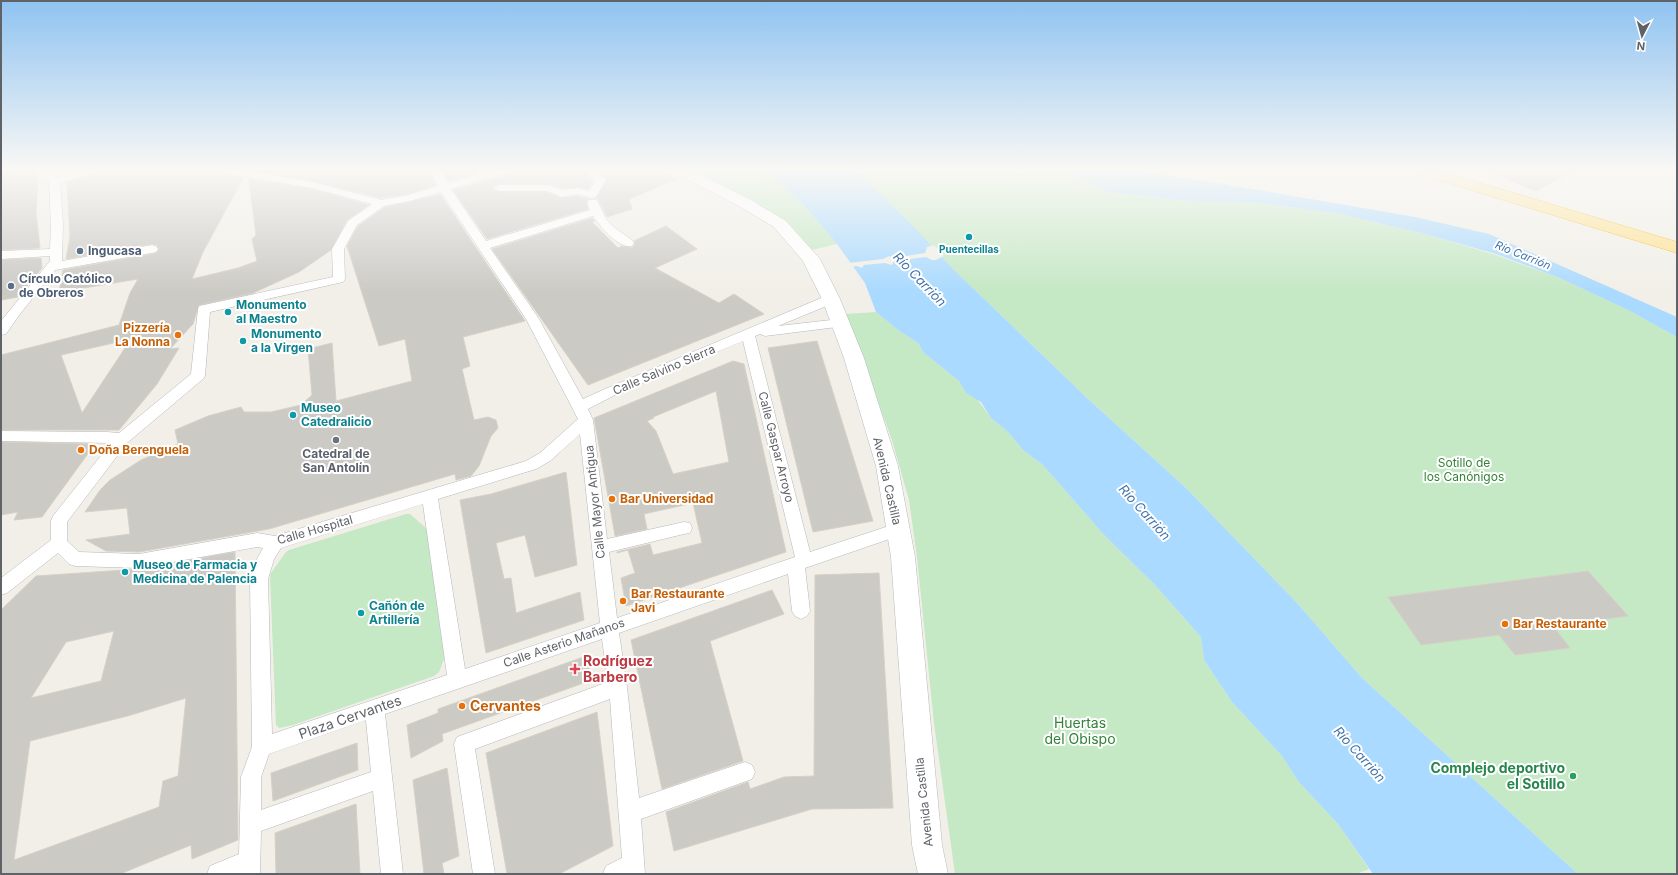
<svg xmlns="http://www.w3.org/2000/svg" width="1678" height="875" font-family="Inter,sans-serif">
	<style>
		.green { fill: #c5e8c5 }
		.water { fill: #aadaff }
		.pier { fill: #f1efe8 }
		.building { fill: #cccac5; stroke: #d6d1c6; fill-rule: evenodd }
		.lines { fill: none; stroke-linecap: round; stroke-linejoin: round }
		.street-casing { stroke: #b5b8bc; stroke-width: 1 }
		.secondary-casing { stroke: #b6babf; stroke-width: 1 }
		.highway-casing { stroke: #f9ab00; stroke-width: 1 }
		.street { fill: #fff; fill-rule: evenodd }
		.secondary { fill: #fff; fill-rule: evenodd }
		.highway { fill: #fde293; fill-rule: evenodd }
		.culture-dot { fill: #0f9aa8; stroke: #fff; stroke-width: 1.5 }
		.service-dot { fill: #5c6f8a; stroke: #fff; stroke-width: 1.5 }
		.food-dot { fill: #e8710a; stroke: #fff; stroke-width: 1.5 }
		.worship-dot { fill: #6b7280; stroke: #fff; stroke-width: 1.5 }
		.health-dot { fill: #e0444e; stroke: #fff; stroke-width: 1.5 }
		.leisure-dot { fill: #2e9e5b; stroke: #fff; stroke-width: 1.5 }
		.labels { text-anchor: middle; stroke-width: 4; stroke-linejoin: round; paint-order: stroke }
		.far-culture-label { font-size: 10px; font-weight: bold; fill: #0d838f; stroke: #fff }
		.far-water-label { font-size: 11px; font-style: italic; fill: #4174aa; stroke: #fff }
		.service-label { font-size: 12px; font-weight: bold; fill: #4e5e75; stroke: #fff; text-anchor: start }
		.culture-label { font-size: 12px; font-weight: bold; fill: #0d838f; stroke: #fff; text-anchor: start }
		.food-label { font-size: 12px; font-weight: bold; fill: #c56008; stroke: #fff; text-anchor: start }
		.street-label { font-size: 12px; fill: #5f6368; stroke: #fff }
		.worship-label { font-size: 12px; font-weight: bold; fill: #5b616d; stroke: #fff }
		.park-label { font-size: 12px; fill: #348238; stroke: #fff }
		.water-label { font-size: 13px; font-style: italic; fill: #4174aa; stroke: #fff }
		.near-health-label { font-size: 14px; font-weight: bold; fill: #be3a42; stroke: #fff; text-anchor: start }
		.near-food-label { font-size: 14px; font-weight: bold; fill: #c56008; stroke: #fff; text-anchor: start }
		.near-street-label { font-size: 14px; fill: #5f6368; stroke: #fff }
		.near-park-label { font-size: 14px; fill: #348238; stroke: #fff }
		.near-leisure-label { font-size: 14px; font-weight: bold; fill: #27864d; stroke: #fff; text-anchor: end }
	</style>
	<rect width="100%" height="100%" fill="#f1efe8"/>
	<!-- green -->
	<g class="green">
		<path d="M694 170H765L803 204 837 244 812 250 785 222 751 201Z"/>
		<path d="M855 170H1054L1073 175 1108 192 1189 201 1250 202 1335 213 1425 234 1496 255 1562 279 1630 311 1677 337V874H1578L1362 678 1298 604 1186 488 1087 398 954 270Z"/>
		<path d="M876 312 898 330 918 343 924 353 959 381 966 393 977 399 991 418 1008 432 1023 450 1043 465 1105 536 1155 585 1201 637 1204 660 1232 702 1282 756 1298 781 1338 824 1369 869 1356 874H955L934 723 917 557 909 500 892 440 846 314Z"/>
		<path d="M406 514H410L427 529 448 649 439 672 434 676 293 725 279 728 276 725 270 577 271 573 286 552 289 550Z"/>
	</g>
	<!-- water -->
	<g class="water">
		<path d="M765 170H855L913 226 954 270 1087 398 1186 488 1298 604 1362 678 1578 874H1373L1338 824 1298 781 1282 756 1232 702 1204 660 1201 637 1155 585 1105 536 1043 465 1023 450 1008 432 991 418 981 402 966 393 959 381 924 353 918 343 898 330 876 312 865 283 837 244 803 204Z"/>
		<path d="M1054 170H1129L1212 182 1415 217 1489 234 1677 317V337L1630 311 1562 279 1496 254 1425 234 1335 213 1250 202 1189 201 1108 192 1073 175Z"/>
	</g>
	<!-- pier -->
	<path class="pier" d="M934 245 944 256 936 260H932L926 257 894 261 892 265 885 263 864 265 862 268 857 266 851 267 848 263 883 259 889 256 893 258 925 253 927 247Z"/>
	<!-- building -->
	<g class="building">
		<path d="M1 170H34L38 174 36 213 40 248 1 250Z"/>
		<path d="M100 170H219L221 173 243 178 203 252 192 279 238 268 257 261 252 239 256 235 249 179 312 189 369 205 347 220 331 250 299 272 253 293 199 305 193 324 170 349 179 348 157 384 119 430H1V355L119 325 130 293 138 279 59 292 63 270 152 254 156 253 159 250 157 245 152 244 66 259 70 236 67 182 98 173ZM131 339 82 413 61 355Z"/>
		<path d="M250 170H429L436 185 408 194 381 198 313 181Z"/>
		<path d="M442 170H480L481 172 449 181Z"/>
		<path d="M525 170H584L593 181 588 189 578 187 562 188 549 184H499L492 189 499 192H547L561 198 578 196 589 199 586 203 588 209 487 239 453 190Z"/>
		<path d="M598 170H657L676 179 629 199 632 209 607 217 598 199 596 198 607 180Z"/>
		<path d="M1486 170H1576L1535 191Z"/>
		<path d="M440 194 525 321 463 337 470 366 462 369 474 420 488 417 496 420 498 428 491 436 479 466 471 476 456 480 455 474 269 529 139 552 106 551 86 540 130 534 127 508 85 512 100 490 110 480 141 460 178 444 175 430 208 416 241 407 244 412H271L301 405 312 395 308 349 332 343 336 401 412 381 405 339 379 346 347 246 358 226 385 207 410 202Z"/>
		<path d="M592 218 595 221 592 222 618 248 622 246 632 248 635 244 634 241 666 226 697 249 655 268 719 303 734 294 764 314 588 385 492 249Z"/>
		<path d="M41 258 42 268 18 297 1 300V260Z"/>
		<path d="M817 341 873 521 813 532 768 348Z"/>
		<path d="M733 361 744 364 786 552 626 606 621 578 635 573 628 550 617 553V552L650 544 653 555 702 543 693 503 644 514 647 529 615 536 594 418ZM716 391 729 462 673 474 656 431 647 421 654 418 653 417Z"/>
		<path d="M1 442 95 444 42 517 14 520 18 512 1 515Z"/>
		<path d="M566 472 577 565 535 577 525 535 496 543 504 579 511 578 516 613 580 592 584 620 486 653 460 500 491 494Z"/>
		<path d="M235 552 238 840 192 859 191 845 120 874H1V610L36 576 139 569ZM114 631 101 681 31 698 66 642ZM186 698 178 776 163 781 159 807 14 860 30 741 131 715Z"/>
		<path d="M1588 571 1628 616 1553 626 1570 648 1515 655 1499 635 1421 645 1388 597Z"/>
		<path d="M879 573 893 808 812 809 674 851 666 812 748 782 750 789 784 777 814 776 815 575Z"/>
		<path d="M772 590 784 614 710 641 743 761 662 789 631 640Z"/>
		<path d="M586 656 592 680 442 734 443 741 411 758 407 725 438 713V709Z"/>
		<path d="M597 712 613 846 559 874H507L486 753Z"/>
		<path d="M357 743 358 770 273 801 271 773Z"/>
		<path d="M447 768 459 856 442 863 444 874H424L413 780Z"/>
		<path d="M356 804 360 874H276L275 833Z"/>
	</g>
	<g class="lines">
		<!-- street casing -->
		<g class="street-casing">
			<g id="street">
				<path d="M35 170H46L56 177 83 170H99L98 172 60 183 63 225 62 261 152 245 156 246 158 249 156 252 152 253 55 270 20 314 6 334 1 335V321L50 261V256L1 259V251L50 249 51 225 49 182Z"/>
				<path d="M220 170H243L313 182 381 200 408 195 438 186 430 170H440L448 183 492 170H508L507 172 451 189 486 241 590 210 587 202 589 200H597L606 219 615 228 632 240 634 243 632 246C619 249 600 227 593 216L490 248 539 319 583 399 605 389 826 296H836L837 299 836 302 778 326 840 319 845 320 847 323 845 326 765 336 760 334 755 336 810 552 898 523 904 524 906 529 904 534 805 568 810 611 807 616 801 619 795 616 792 611 788 574 619 633 627 687 639 798 745 762 752 765 755 772 752 779 641 819 645 874H603L606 866 622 858 610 699 475 749 495 874H473L454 744 457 737 608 682 602 639 385 714 403 874H381L373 791 261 831 260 874H207L210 866 239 854 241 777 252 747 250 579 258 557 263 548 257 547 139 568 75 566 69 564 58 553 7 593 1 595V578L51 540V521L53 516 111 443 1 441V431L107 432 119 433 191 374 198 309 199 306 333 277 332 249 348 221 372 204 312 188 225 173 221 172ZM441 192 526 319 578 419 540 453 526 461 275 536 257 533 139 554 79 552 67 541V522L127 443 203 379 205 376 210 312 343 282 345 279 344 249 357 225 384 206 410 201ZM743 341 795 557 617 618 609 552 684 534 690 533 692 528 690 523 684 522 607 539 593 420 588 409 615 395ZM580 434 600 623 465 669 438 499 536 469 550 461ZM423 504 447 675 272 734 268 579 274 559 281 548ZM366 720 371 772 261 810V777L269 754Z"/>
				<path d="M585 170H596L606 180 596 197 592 198 578 194 561 197 547 191H499L493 188 499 185H549L562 190 578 188 589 191 595 181Z"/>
			</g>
		</g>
		<!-- secondary casing -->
		<g class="secondary-casing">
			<path id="secondary" d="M672 170H691L749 199 786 221 820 259 840 299 864 358 898 466 915 557 942 845 948 874H918L912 845 891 557 876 466 844 358 822 299 803 261 774 227 737 205 675 173Z"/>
		</g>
		<!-- highway casing -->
		<g class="highway-casing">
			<path id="highway" d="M1413 170H1437L1677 242V253L1415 173Z"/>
		</g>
		<!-- street -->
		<use href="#street" class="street"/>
		<!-- secondary -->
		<use href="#secondary" class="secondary"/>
		<!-- highway -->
		<use href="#highway" class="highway"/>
	</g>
	<!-- sky -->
	<linearGradient id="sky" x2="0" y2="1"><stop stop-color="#8fc3f1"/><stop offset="0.58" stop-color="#f9f8f5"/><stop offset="1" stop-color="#f9f8f5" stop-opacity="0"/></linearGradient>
	<rect width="1678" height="292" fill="url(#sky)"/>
	<!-- markers -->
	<g class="culture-dot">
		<circle cx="969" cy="237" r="4"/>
		<circle cx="228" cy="312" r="4"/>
		<circle cx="243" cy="341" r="4"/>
		<circle cx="293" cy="415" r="4"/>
		<circle cx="125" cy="572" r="4"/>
		<circle cx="361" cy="613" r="4"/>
	</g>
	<g class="service-dot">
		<circle cx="80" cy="251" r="4"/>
		<circle cx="11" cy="286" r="4"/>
	</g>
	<g class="food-dot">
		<circle cx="178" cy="335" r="4"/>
		<circle cx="81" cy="450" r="4"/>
		<circle cx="612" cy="499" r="4"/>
		<circle cx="623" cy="601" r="4"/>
		<circle cx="1505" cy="624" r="4"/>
		<circle cx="462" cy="706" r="4"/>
	</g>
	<circle class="worship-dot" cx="336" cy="440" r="4"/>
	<path class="health-dot" d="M573 663h4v4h4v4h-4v4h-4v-4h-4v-4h4z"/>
	<circle class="leisure-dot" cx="1573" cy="776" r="4"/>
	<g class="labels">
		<!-- far-culture labels -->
		<g class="far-culture-label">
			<text x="969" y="253">Puentecillas</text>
		</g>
		<!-- far-water labels -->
		<g class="far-water-label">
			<text transform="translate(1523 255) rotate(22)" y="4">Río Carrión</text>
		</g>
		<!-- service labels -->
		<g class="service-label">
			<text x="88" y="255">Ingucasa</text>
			<text x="19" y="283">Círculo Católico<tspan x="19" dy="14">de Obreros</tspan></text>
		</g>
		<!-- culture labels -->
		<g class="culture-label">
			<text x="236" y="309">Monumento<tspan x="236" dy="14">al Maestro</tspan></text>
			<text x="251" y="338">Monumento<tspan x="251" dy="14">a la Virgen</tspan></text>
			<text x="301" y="412">Museo<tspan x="301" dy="14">Catedralicio</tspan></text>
			<text x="133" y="569">Museo de Farmacia y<tspan x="133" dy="14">Medicina de Palencia</tspan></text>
			<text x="369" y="610">Cañón de<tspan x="369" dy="14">Artillería</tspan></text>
		</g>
		<!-- food labels -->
		<g class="food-label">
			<text x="170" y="332" text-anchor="end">Pizzería<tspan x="170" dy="14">La Nonna</tspan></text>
			<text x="89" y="454">Doña Berenguela</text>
			<text x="620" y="503">Bar Universidad</text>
			<text x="631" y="598">Bar Restaurante<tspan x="631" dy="14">Javi</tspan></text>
			<text x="1513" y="628">Bar Restaurante</text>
		</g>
		<!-- street labels -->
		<g class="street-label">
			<text transform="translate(664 370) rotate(-23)" y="4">Calle Salvino Sierra</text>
			<text transform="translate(776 447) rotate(76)" y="4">Calle Gaspar Arroyo</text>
			<text transform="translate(887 481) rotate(77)" y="4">Avenida Castilla</text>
			<text transform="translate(595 502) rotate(-96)" y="4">Calle Mayor Antigua</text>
			<text transform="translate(315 530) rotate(-16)" y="4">Calle Hospital</text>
			<text transform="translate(564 643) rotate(-19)" y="4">Calle Asterio Mañanos</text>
			<text transform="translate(924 802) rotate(-96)" y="4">Avenida Castilla</text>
		</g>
		<!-- worship labels -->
		<g class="worship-label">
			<text x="336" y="458">Catedral de<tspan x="336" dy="14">San Antolín</tspan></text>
		</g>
		<!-- park labels -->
		<g class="park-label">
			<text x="1464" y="467">Sotillo de<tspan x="1464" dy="14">los Canónigos</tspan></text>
		</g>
		<!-- water labels -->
		<g class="water-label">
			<text transform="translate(920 279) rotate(46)" y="5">Río Carrión</text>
			<text transform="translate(1145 512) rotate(48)" y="5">Río Carrión</text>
			<text transform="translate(1360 754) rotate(48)" y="5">Río Carrión</text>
		</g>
		<!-- near-health labels -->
		<g class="near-health-label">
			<text x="583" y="666">Rodríguez<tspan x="583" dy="16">Barbero</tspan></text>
		</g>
		<!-- near-food labels -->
		<g class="near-food-label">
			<text x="470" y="711">Cervantes</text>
		</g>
		<!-- near-street labels -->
		<g class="near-street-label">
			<text transform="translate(350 717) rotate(-19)" y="5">Plaza Cervantes</text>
		</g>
		<!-- near-park labels -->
		<g class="near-park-label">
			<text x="1080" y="728">Huertas<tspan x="1080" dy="16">del Obispo</tspan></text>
		</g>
		<!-- near-leisure labels -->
		<g class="near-leisure-label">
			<text x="1565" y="773">Complejo deportivo<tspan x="1565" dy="16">el Sotillo</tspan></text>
		</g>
	</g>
	<!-- border -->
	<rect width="1678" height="875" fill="none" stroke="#5f6368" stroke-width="4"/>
	<!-- north arrow -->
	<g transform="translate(1642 36) rotate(186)" stroke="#ffffff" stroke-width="3" paint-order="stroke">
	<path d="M0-3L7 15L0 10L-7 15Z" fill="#5f6368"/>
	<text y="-6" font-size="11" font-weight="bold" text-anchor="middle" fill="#5f6368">N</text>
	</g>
</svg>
